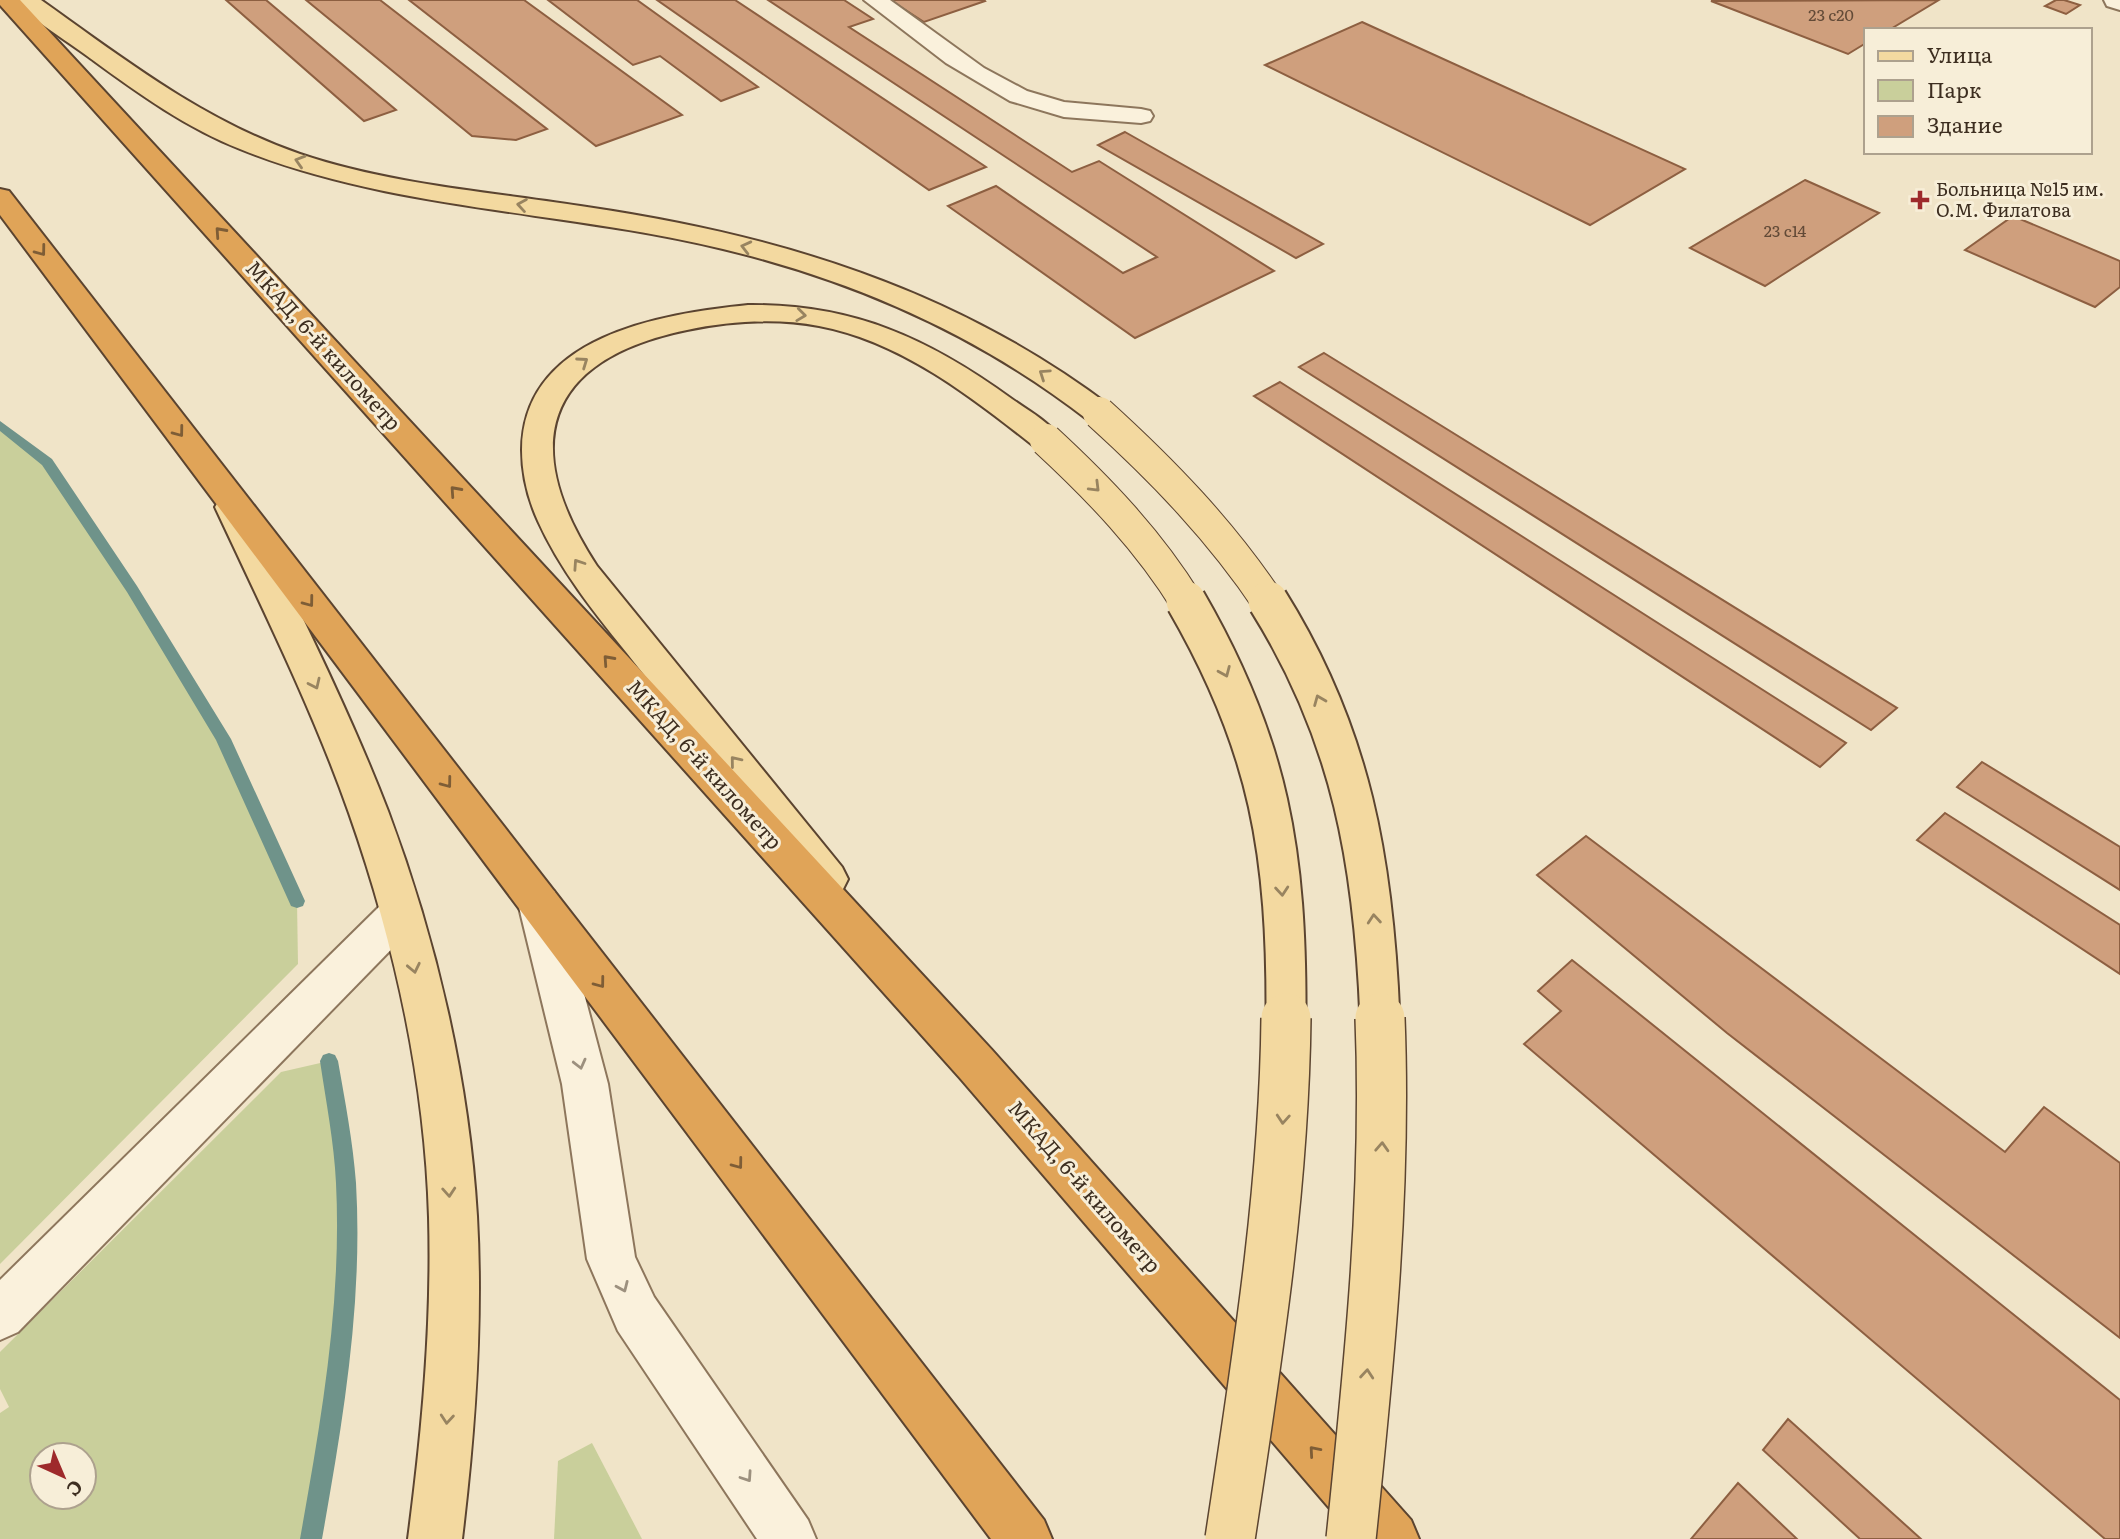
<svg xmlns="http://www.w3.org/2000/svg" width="2120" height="1539" font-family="Literata,serif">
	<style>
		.green { fill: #c9cf9b; fill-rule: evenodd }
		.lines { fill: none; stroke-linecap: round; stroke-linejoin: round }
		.stream { fill: #6f938a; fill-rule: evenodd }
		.building { fill: #cf9f7d; stroke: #8d5f41; stroke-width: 2 }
		.minor-casing { stroke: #8d765c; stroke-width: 4 }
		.major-casing { stroke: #5b4430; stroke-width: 4 }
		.highway-casing { stroke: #5b4430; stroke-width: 4 }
		.minor { fill: #faf1dc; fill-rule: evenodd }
		.major { fill: #f3d9a0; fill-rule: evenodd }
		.highway { fill: #e0a458; fill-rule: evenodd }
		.major-bridge-far2-casing { stroke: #5b4430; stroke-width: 34; stroke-linecap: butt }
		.major-bridge-far1-casing { stroke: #5b4430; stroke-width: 43; stroke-linecap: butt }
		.major-bridge-casing { stroke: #5b4430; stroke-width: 52; stroke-linecap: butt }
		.major-bridge-far2 { stroke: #f3d9a0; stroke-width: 32 }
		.major-bridge-far1 { stroke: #f3d9a0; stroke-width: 39 }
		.major-bridge { stroke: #f3d9a0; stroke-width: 49 }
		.oneway { stroke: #988460 }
		.oneway2 { stroke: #7e5d36 }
		.oneway3 { stroke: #9c907e }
		.poi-dot { fill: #9e2a2b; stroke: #f7eed8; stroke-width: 2.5 }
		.labels { text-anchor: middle; stroke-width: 6; stroke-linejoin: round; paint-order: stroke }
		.far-number-label { font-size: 16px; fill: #624a37 }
		.far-poi-label { font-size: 18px; fill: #3d2e20; stroke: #f7eed8; text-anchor: start }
		.street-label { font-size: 21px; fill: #3d2e20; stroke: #f7eed8 }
	</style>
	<rect width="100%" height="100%" fill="#f0e4c8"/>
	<!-- green -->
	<g class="green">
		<path d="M0 425 47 462 132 589 223 739 297 901 298 964 0 1264Z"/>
		<path d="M329 1061C335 1101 344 1142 346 1183 354 1303 332 1422 311 1539H0V1413L9 1407 0 1389V1352L281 1072ZM84 1455V1497H42V1455Z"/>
		<path d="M592 1443 642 1539H554L558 1461Z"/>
	</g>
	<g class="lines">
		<!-- stream -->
		<g class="stream">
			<path d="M0 421 52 459 137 586 231 739 305 901 303 906 297 908 291 906 216 740 127 592 42 465 0 431Z"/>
			<path d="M329 1053 335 1055 338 1061C345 1101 353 1142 356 1183 363 1303 343 1421 322 1539H300C321 1421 342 1303 336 1183 334 1142 326 1102 320 1061L323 1055Z"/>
		</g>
	</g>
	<!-- building -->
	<g class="building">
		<path d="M226 0H266L396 110 364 121Z"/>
		<path d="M306 0H380L547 129 516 140 472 136Z"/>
		<path d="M409 0H524L682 115 596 146Z"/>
		<path d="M548 0H637L758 87 721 101 660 56 633 65Z"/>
		<path d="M657 0H735L986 167 929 190Z"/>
		<path d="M768 0H844L873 19 849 27 1072 172 1099 161 1274 271 1135 338 948 206 996 186 1123 273 1157 257Z"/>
		<path d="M890 0H984L985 1 924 22Z"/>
		<path d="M1939 0 1889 30H1866V43L1848 54 1711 1Z"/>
		<path d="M2056 0H2064L2080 5 2066 14 2045 6Z"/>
		<path d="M1362 22 1685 169 1590 225 1265 65Z"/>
		<path d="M1125 132 1323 244 1296 258 1098 145Z"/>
		<path d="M1805 180 1879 213 1765 286 1690 248Z"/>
		<path d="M2013 216 2120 261V287L2095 307 1965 250Z"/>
		<path d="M1324 353 1897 708 1871 730 1299 367Z"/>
		<path d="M1280 382 1846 743 1820 767 1254 396Z"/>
		<path d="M1982 762 2120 847V890L1957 787Z"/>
		<path d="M1945 813 2120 925V974L1917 840Z"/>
		<path d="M1586 836 2005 1152 2044 1107 2120 1163V1338L1727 1033 1537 875Z"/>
		<path d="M1572 960 2120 1400V1539H2105L1524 1044 1561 1011 1538 991Z"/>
		<path d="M1788 1419 1921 1539H1860L1763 1450Z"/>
		<path d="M1738 1483 1797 1539H1691Z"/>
	</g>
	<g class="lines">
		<!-- minor casing -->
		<g class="minor-casing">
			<g id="minor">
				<path d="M864 0H890L984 68 1027 91 1064 102 1141 109 1150 111 1153 116 1150 121 1141 123 1064 117 1010 101 946 63Z"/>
				<path d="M2104 0H2120V10L2107 6Z"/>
				<path d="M539 886 554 891 560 903 608 1084 635 1257 654 1297 808 1520 816 1539H757L618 1331 587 1259 562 1084 518 903 524 891Z"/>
				<path d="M400 896 415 901 421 913 415 925 18 1332 0 1340V1280L385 901Z"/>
			</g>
		</g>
		<!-- major casing -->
		<g class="major-casing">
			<g id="major">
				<path d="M15 0H41C124 59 202 120 300 154 392 185 492 192 587 207 778 235 955 289 1110 406L1115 413 1110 420 1099 423 1088 420C980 336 856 281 723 249 563 210 394 211 240 149 187 128 139 94 94 61 76 47 26 16 15 0Z"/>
				<path d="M748 305C853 304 928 338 1012 399 1029 411 1051 423 1062 440L1057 447 1046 450 1035 447C972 397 900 341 819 326 777 318 730 321 687 330 542 360 519 447 597 566L842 867 848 879 842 891 828 896 814 891C759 821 705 751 650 682 610 631 565 581 538 521 528 499 522 474 522 450 523 336 660 314 748 305Z"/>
				<path d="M232 496 244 499 249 507C297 607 348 707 388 811 436 939 469 1079 477 1216 483 1324 475 1432 462 1539H408C422 1432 432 1325 429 1217 425 1081 394 941 349 813 312 708 262 608 215 507L220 499Z"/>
			</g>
		</g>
		<!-- highway casing -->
		<g class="highway-casing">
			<g id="highway">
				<path d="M0 0H20L992 1050 1411 1520 1419 1539H1356L960 1078 0 5Z"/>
				<path d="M0 189 9 191 1044 1520 1052 1539H991L0 215Z"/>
			</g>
		</g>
		<!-- minor -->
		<use href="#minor" class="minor"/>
		<!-- major -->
		<use href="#major" class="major"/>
		<!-- highway -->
		<use href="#highway" class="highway"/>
		<!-- major-bridge-far2 casing -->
		<g class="major-bridge-far2-casing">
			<g id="major-bridge-far2">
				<path d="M1099 413C1163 471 1221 531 1269 603"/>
				<path d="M1046 440C1099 489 1149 541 1187 603"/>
			</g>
		</g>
		<!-- major-bridge-far1 casing -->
		<g class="major-bridge-far1-casing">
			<g id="major-bridge-far1">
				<path d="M1186 601C1270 746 1287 854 1286 1020"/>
				<path d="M1268 601C1352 735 1374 864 1380 1020"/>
			</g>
		</g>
		<!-- major-bridge casing -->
		<g class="major-bridge-casing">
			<g id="major-bridge">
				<path d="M1230 1539C1256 1366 1284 1193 1286 1018"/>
				<path d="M1351 1539C1369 1366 1387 1192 1380 1018"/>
			</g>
		</g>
		<!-- major-bridge-far2 -->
		<use href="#major-bridge-far2" class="major-bridge-far2"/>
		<!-- major-bridge-far1 -->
		<use href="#major-bridge-far1" class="major-bridge-far1"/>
		<!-- major-bridge -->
		<use href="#major-bridge" class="major-bridge"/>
	</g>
	<!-- one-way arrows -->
	<defs><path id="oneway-chevron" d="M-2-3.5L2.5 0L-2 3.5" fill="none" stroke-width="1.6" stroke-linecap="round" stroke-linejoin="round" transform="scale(1.75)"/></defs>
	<g class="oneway">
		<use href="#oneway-chevron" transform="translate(300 161) rotate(-163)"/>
		<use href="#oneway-chevron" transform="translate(522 205) rotate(-171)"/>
		<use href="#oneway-chevron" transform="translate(746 247) rotate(-166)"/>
		<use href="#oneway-chevron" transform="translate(801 315) rotate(7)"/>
		<use href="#oneway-chevron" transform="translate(583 362) rotate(-35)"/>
		<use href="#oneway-chevron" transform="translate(1044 374) rotate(-146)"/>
		<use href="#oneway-chevron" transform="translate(1095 487) rotate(45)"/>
		<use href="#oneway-chevron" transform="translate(578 564) rotate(-124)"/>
		<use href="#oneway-chevron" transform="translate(1225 672) rotate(67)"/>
		<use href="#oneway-chevron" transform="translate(315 684) rotate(65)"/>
		<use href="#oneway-chevron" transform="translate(1319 700) rotate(-112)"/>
		<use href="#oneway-chevron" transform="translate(735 761) rotate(-129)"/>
		<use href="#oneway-chevron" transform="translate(1282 891) rotate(85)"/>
		<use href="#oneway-chevron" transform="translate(1374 919) rotate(-95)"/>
		<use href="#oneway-chevron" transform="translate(414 968) rotate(78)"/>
		<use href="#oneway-chevron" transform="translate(1283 1119) rotate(94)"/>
		<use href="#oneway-chevron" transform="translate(1382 1147) rotate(-87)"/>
		<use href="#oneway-chevron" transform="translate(449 1192) rotate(86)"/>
		<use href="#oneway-chevron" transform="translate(1367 1374) rotate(-85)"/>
		<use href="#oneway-chevron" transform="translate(447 1419) rotate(95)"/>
	</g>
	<g class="oneway2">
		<use href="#oneway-chevron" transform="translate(220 232) rotate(-132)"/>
		<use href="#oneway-chevron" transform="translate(41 251) rotate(53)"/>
		<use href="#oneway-chevron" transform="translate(179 432) rotate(53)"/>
		<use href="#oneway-chevron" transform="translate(455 491) rotate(-132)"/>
		<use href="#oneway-chevron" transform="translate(309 602) rotate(53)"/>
		<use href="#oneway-chevron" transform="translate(608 660) rotate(-132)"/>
		<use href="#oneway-chevron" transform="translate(447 783) rotate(53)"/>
		<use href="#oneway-chevron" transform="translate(600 983) rotate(53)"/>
		<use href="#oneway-chevron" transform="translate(738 1164) rotate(53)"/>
		<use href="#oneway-chevron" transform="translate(1314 1451) rotate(-131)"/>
	</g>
	<g class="oneway3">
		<use href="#oneway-chevron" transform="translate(580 1064) rotate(76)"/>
		<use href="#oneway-chevron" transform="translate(623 1287) rotate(66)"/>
		<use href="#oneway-chevron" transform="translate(747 1477) rotate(56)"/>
	</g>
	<!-- markers -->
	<path class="poi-dot" d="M1916.5 189.5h7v7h7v7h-7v7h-7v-7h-7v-7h7z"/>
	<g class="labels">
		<!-- far-number labels -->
		<g class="far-number-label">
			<text x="1831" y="21">23 с20</text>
			<text x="1785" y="237">23 с14</text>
		</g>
		<!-- far-poi labels -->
		<g class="far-poi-label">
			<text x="1936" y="196">Больница №15 им.<tspan x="1936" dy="21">О.М. Филатова</tspan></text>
		</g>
		<!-- street labels -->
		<g class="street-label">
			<text transform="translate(323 346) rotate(48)" y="7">МКАД, 6-й километр</text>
			<text transform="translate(704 765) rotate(48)" y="7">МКАД, 6-й километр</text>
			<text transform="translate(1084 1187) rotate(49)" y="7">МКАД, 6-й километр</text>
		</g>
	</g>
	<!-- legend -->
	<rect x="1864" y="28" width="228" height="126" fill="#f7eed8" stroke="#ada18e" stroke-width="2"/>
	<rect x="1878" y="51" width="35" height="10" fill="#f3d9a0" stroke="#ada18e" stroke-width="2"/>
	<text x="1927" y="63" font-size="21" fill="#3d2e20">Улица</text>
	<rect x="1878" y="80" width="35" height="21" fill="#c9cf9b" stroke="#ada18e" stroke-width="2"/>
	<text x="1927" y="98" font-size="21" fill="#3d2e20">Парк</text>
	<rect x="1878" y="116" width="35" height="21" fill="#cf9f7d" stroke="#ada18e" stroke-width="2"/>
	<text x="1927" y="133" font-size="21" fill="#3d2e20">Здание</text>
	<!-- north arrow -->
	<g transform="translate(63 1476) rotate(136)"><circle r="33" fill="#f7eed8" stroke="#ada18e" stroke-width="2"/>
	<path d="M0-5L12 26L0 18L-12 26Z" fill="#9e2a2b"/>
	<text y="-10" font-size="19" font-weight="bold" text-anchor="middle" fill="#3d2e20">С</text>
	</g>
</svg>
